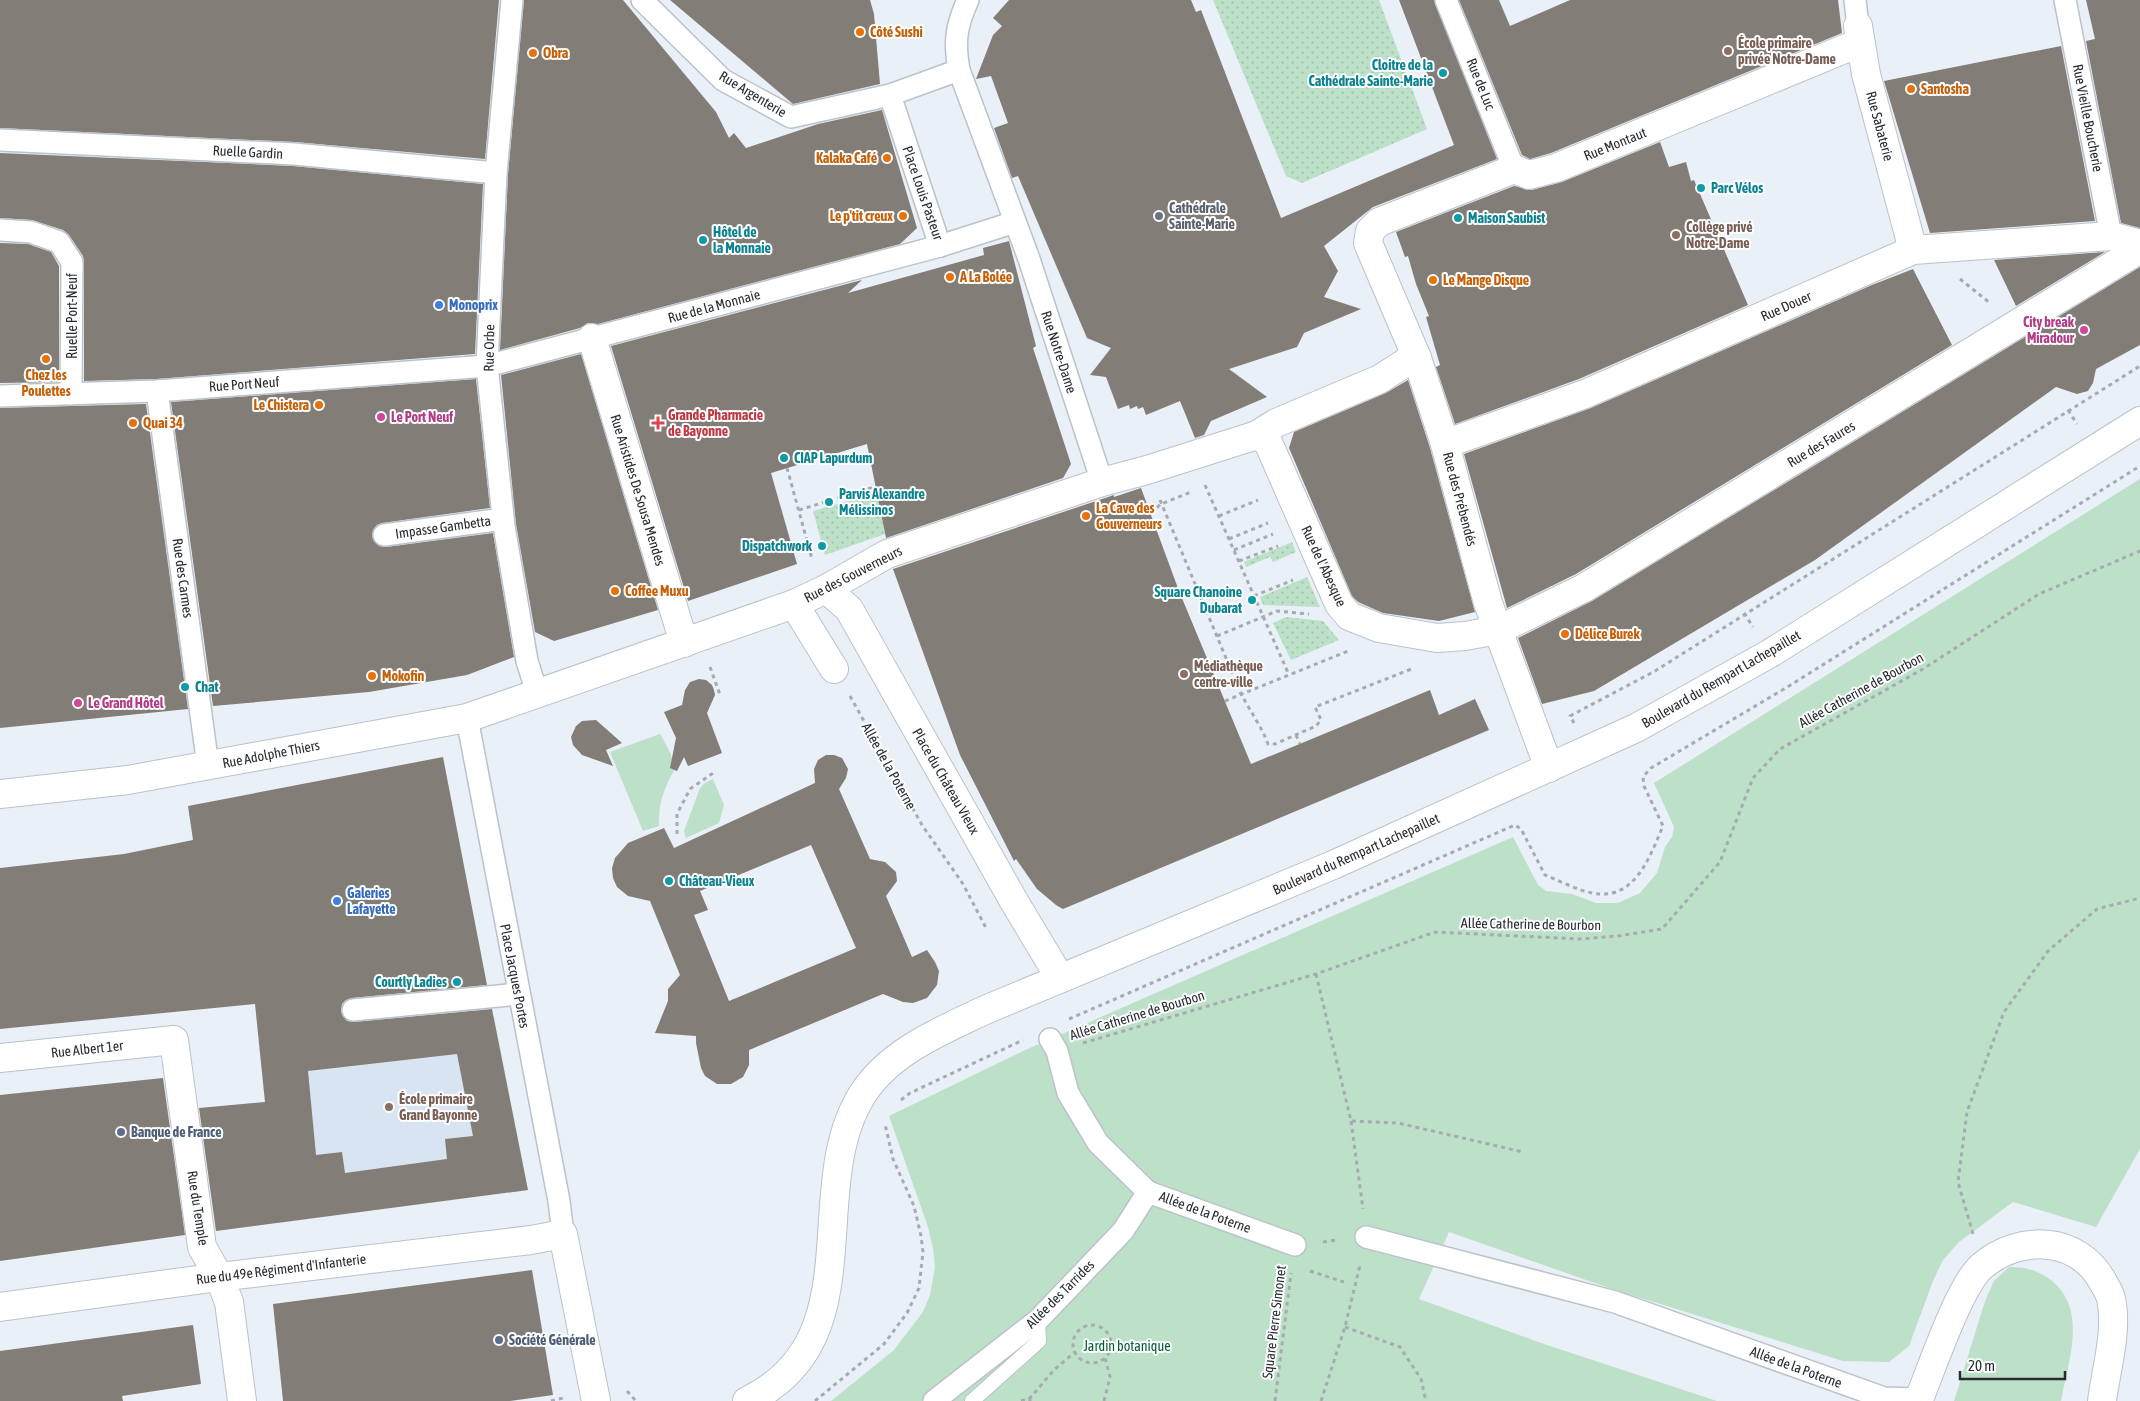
<svg xmlns="http://www.w3.org/2000/svg" width="2140" height="1401" font-family="'Asap Condensed',sans-serif">
	<style>
		.built { fill: #d8e4f1 }
		.grass { fill: url(#grass-dots) }
		.green { fill: #bce1c8 }
		.building { fill: #827d76; fill-rule: evenodd }
		.lines { fill: none; stroke-linecap: round; stroke-linejoin: round }
		.service-casing { stroke: #bbc2c9; stroke-width: 16 }
		.pedestrian-casing { stroke: #bbc2c9; stroke-width: 24 }
		.minor-casing { stroke: #bbc2c9; stroke-width: 30 }
		.path { stroke: #a6abb1; stroke-width: 3; stroke-dasharray: 4 4; stroke-linecap: butt }
		.service { stroke: #fff; stroke-width: 14 }
		.pedestrian { stroke: #fff; stroke-width: 21 }
		.minor { stroke: #fff; stroke-width: 28 }
		.food-dot { fill: #e8710a; stroke: #fcfdfe; stroke-width: 2 }
		.education-dot { fill: #8d6e63; stroke: #fcfdfe; stroke-width: 2 }
		.culture-dot { fill: #0f9aa8; stroke: #fcfdfe; stroke-width: 2 }
		.worship-dot { fill: #6b7280; stroke: #fcfdfe; stroke-width: 2 }
		.shop-dot { fill: #3f7fe0; stroke: #fcfdfe; stroke-width: 2 }
		.hotel-dot { fill: #d1479c; stroke: #fcfdfe; stroke-width: 2 }
		.health-dot { fill: #e0444e; stroke: #fcfdfe; stroke-width: 2 }
		.service-dot { fill: #5c6f8a; stroke: #fcfdfe; stroke-width: 2 }
		.labels { text-anchor: middle; stroke-width: 4; stroke-linejoin: round; paint-order: stroke }
		.food-label { font-size: 14px; font-weight: bold; fill: #c56008; stroke: #fcfdfe; text-anchor: start }
		.education-label { font-size: 14px; font-weight: bold; fill: #785e54; stroke: #fcfdfe; text-anchor: start }
		.culture-label { font-size: 14px; font-weight: bold; fill: #0d838f; stroke: #fcfdfe; text-anchor: start }
		.street-label { font-size: 14px; fill: #292b2e; stroke: #fcfdfe }
		.worship-label { font-size: 14px; font-weight: bold; fill: #5b616d; stroke: #fcfdfe; text-anchor: start }
		.shop-label { font-size: 14px; font-weight: bold; fill: #366cbe; stroke: #fcfdfe; text-anchor: start }
		.hotel-label { font-size: 14px; font-weight: bold; fill: #b23c85; stroke: #fcfdfe; text-anchor: start }
		.health-label { font-size: 14px; font-weight: bold; fill: #be3a42; stroke: #fcfdfe; text-anchor: start }
		.service-label { font-size: 14px; font-weight: bold; fill: #4e5e75; stroke: #fcfdfe; text-anchor: start }
		.park-label { font-size: 14px; fill: #035c34; stroke: #fcfdfe }
	</style>
	<defs>
		<pattern id="grass-dots" width="8" height="8" patternUnits="userSpaceOnUse" patternTransform="scale(1.25)"><rect width="8" height="8" fill="#bce1c8"/><path d="M2 2h.1M6 6h.1" fill="none" stroke="#a2c1ac" stroke-width="1.8" stroke-linecap="round"/></pattern>
	</defs>
	<rect width="100%" height="100%" fill="#e9f0f8"/>
	<!-- built -->
	<path class="built" d="M494 1017 528 1190 278 1223 259 1043Z"/>
	<!-- grass -->
	<g class="grass">
		<path d="M1213 0H1379L1427 129 1302 183 1286 176Z"/>
		<path d="M877 492 885 534 825 555 813 511Z"/>
		<path d="M1292 542 1296 552 1273 562 1270 557 1246 567 1244 562Z"/>
		<path d="M1307 577 1320 607 1263 605 1260 597Z"/>
		<path d="M1286 617 1323 621 1339 640 1291 660 1273 623Z"/>
	</g>
	<!-- green -->
	<g class="green">
		<path d="M2140 479V1149L2096 1227 2013 1202 1959 1242 1943 1260 1933 1281 1909 1346 1889 1362 1843 1361 1612 1289 1449 1232 1419 1299 1547 1345 1717 1401H831L894 1350 923 1312 930 1295 935 1267 933 1248 928 1227 889 1116 1023 1051 1513 837 1538 885 1546 891 1572 894 1596 903H1618L1640 893 1657 873 1665 847 1672 837 1674 827 1654 783Z"/>
		<path d="M660 734 670 752 675 769C664 787 658 805 659 826L643 831 610 752Z"/>
		<path d="M713 779 724 805 719 823 686 838 684 831 700 788 705 783Z"/>
		<path d="M2009 1267C2027 1267 2037 1270 2052 1281 2088 1310 2068 1363 2061 1401H1954L1985 1301 1994 1281Z"/>
	</g>
	<!-- building -->
	<g class="building">
		<path d="M0 0H499L485 159 295 142 0 128Z"/>
		<path d="M524 0H623L716 112 729 138 734 133 746 148 818 124 882 110 917 228 900 244 598 324 588 323 580 328 500 350 508 174Z"/>
		<path d="M670 0H870L874 14 880 84 793 104Z"/>
		<path d="M1009 0H1191L1196 12 1201 10 1281 218 1454 145 1399 0H1434L1497 159 1373 207 1324 246 1338 271 1324 297 1361 309 1304 333 1297 347 1229 369 1267 397 1211 421 1204 435 1195 438 1180 401 1146 415 1143 407 1138 409 1137 406 1130 409 1129 405 1118 409 1106 377 1090 375 1111 348 1087 338 1018 176 1012 178 994 128 1008 123 991 76 976 79 993 35 1002 26 993 18Z"/>
		<path d="M1459 0H1499L1510 26 1570 0H1838L1842 33 1551 153 1530 159 1522 155Z"/>
		<path d="M2086 0H2140V228L2121 223 2086 41 2095 39Z"/>
		<path d="M2061 46 2095 221 1930 233 1884 81Z"/>
		<path d="M1660 142 1669 167 1686 162 1691 181 1694 180 1748 305 1579 379 1455 424 1436 367 1440 365 1426 317 1429 316 1416 284 1408 256 1405 257 1396 232 1514 186 1532 190 1562 182Z"/>
		<path d="M0 153 293 166 483 184 475 354 156 379 84 381V262L83 256 69 235 63 230 32 220 0 218Z"/>
		<path d="M1009 241 1036 346 1033 348 1071 464 1063 478 886 538 867 444 771 473 797 564 688 601 611 346 862 280 848 293 984 255 983 248Z"/>
		<path d="M0 243 28 244 51 252 59 266V382L0 383Z"/>
		<path d="M2105 252 2016 306 1994 260Z"/>
		<path d="M2140 267V345L2096 369 2093 383 2088 391 2077 394 2056 387 1815 560 1594 691 1542 704 1518 638 1592 601Z"/>
		<path d="M1913 269 1952 345 1576 574 1507 608 1464 454 1591 408 1872 285Z"/>
		<path d="M581 354 658 610 554 641 535 632 516 524 501 375Z"/>
		<path d="M476 379 490 508 382 523 377 525 373 530 372 537 379 546 386 547 493 533 514 657 467 675 369 692 213 706 171 402Z"/>
		<path d="M1408 380 1430 448 1475 612 1439 621 1383 613 1358 602 1352 596 1289 448 1294 432 1386 393Z"/>
		<path d="M146 404 188 709 0 728V408Z"/>
		<path d="M1141 488 1179 591 1251 764 1430 690 1439 715 1475 699 1489 730 1063 909 1056 905 1037 889 1016 859 1014 861 960 755 893 569 1111 496 1114 495V497Z"/>
		<path d="M699 679 706 680 712 685 714 690 715 695 707 713 722 753 688 766 684 757 677 771 670 768 676 738 664 712 682 705 685 690 690 682Z"/>
		<path d="M596 720 622 743 606 750 613 766 582 755 573 745 571 737 576 726 582 721Z"/>
		<path d="M826 755H834L842 758 848 769 846 778 839 789 870 859 885 862 896 872 897 881 886 896 912 957 927 950 935 962 939 971 937 985 927 998 913 1003 903 1002 883 994 749 1050V1065L743 1077 731 1084H717L705 1076 701 1068 696 1043V1036L655 1033 668 1001V989L680 975 650 901 628 896 617 887 613 878 612 868 615 858 628 843 664 828 674 848 815 783 814 769 818 760ZM811 845 856 948 729 1001 694 915 708 910 700 891Z"/>
		<path d="M443 757 487 985 352 998 346 1000 342 1004 341 1012 347 1021 354 1022 492 1009 528 1190 216 1231 199 1108 265 1102 255 1004 0 1029V868L124 854 193 840 188 806ZM457 1054 473 1136 445 1139 447 1159 345 1173 342 1152 316 1155 308 1071Z"/>
		<path d="M163 1078 185 1235 0 1261V1095Z"/>
		<path d="M532 1270 553 1395 510 1401H283L273 1304Z"/>
		<path d="M193 1325 201 1384 122 1396 123 1401H0V1351Z"/>
	</g>
	<g class="lines">
		<!-- service casing -->
		<g class="service-casing">
			<path id="service" d="M972 1401 1039 1341 1038 1320"/>
		</g>
		<!-- pedestrian casing -->
		<g class="pedestrian-casing">
			<g id="pedestrian">
				<path d="M512 0 496 173 487 366 504 526 527 661 537 693"/>
				<path d="M642 0 723 80 791 117 890 95 959 70"/>
				<path d="M968 0C956 26 954 42 959 70L1029 259 1102 482"/>
				<path d="M1446 0 1514 169"/>
				<path d="M1855 0 1858 26"/>
				<path d="M2065 0 2111 236"/>
				<path d="M890 95 940 246"/>
				<path d="M0 140 294 154 496 173"/>
				<path d="M0 230 31 232 59 242 72 262 71 394"/>
				<path d="M157 391 208 766"/>
				<path d="M0 396 157 391 487 366 940 246 1015 222"/>
				<path d="M384 535 503 519"/>
				<path d="M467 718 559 1201 563 1234"/>
				<path d="M353 1010 519 994"/>
				<path d="M1050 1039 1057 1051 1068 1093 1098 1143 1148 1192 1295 1245"/>
				<path d="M1366 1237 1615 1302 1884 1398 1919 1399"/>
				<path d="M934 1401 1038 1320 1123 1231 1148 1192"/>
			</g>
		</g>
		<!-- minor casing -->
		<g class="minor-casing">
			<g id="minor">
				<path d="M1858 26 1866 74 1913 250"/>
				<path d="M592 338 684 643"/>
				<path d="M1257 435 1268 442 1339 604 1349 616 1379 628 1437 638 1465 636 1498 630 1584 588 2140 249"/>
				<path d="M1445 444 1585 394 1913 250 2111 236 2140 244"/>
				<path d="M826 589 849 609 1015 903 1060 978"/>
				<path d="M794 604 834 669"/>
				<path d="M1549 768 1488 603 1445 444 1417 358 1368 243 1370 231 1379 222 1514 169 1529 175 1556 168 1859 43"/>
				<path d="M0 794 128 780 467 718 794 604 826 589 887 554 1102 482 1147 470 1257 435 1276 423 1380 379 1411 359 1417 358"/>
				<path d="M0 1058 174 1040 202 1247 219 1277 229 1302 242 1401"/>
				<path d="M0 1307 219 1277 531 1240 563 1234 596 1401"/>
				<path d="M1919 1399C1932 1368 1959 1286 1982 1266 2020 1234 2078 1236 2103 1282 2106 1288 2110 1293 2111 1299 2118 1330 2106 1370 2102 1401"/>
				<path d="M747 1401C876 1339 801 1187 864 1092 891 1051 943 1030 985 1010L1333 865 1636 728 1769 654 2140 421"/>
			</g>
		</g>
		<!-- path -->
		<g class="path">
			<path d="M1960 279 1990 303"/>
			<path d="M2068 410 2077 424"/>
			<path d="M787 468 812 559"/>
			<path d="M1205 485 1289 675"/>
			<path d="M1160 500 1241 694 1263 732 1268 744H1275L1316 726 1321 720 1315 707 1414 668"/>
			<path d="M799 510 871 488 874 501"/>
			<path d="M1151 513 1161 504 1191 492"/>
			<path d="M1219 516 1258 500"/>
			<path d="M1229 539 1268 523"/>
			<path d="M1234 550 1273 534"/>
			<path d="M1239 561 1278 546"/>
			<path d="M1254 596 1293 580"/>
			<path d="M1744 613 1753 627"/>
			<path d="M1217 636 1277 611 1309 614"/>
			<path d="M710 667 720 695"/>
			<path d="M850 696 922 825 963 884 986 928"/>
			<path d="M1225 701 1348 651"/>
			<path d="M1574 723 1570 716 1655 671 2140 366"/>
			<path d="M1296 735 1300 744"/>
			<path d="M677 834V814L690 789 716 771"/>
			<path d="M1316 974 1351 1121 1398 1123 1523 1152"/>
			<path d="M1069 1019 1515 825 1521 829 1545 875C1560 881 1577 890 1592 893 1635 902 1650 856 1663 826L1644 786 1643 777 1651 768 1789 686 2140 466"/>
			<path d="M1083 1043 1316 974 1435 932 1580 939 1618 936 1662 929 1720 862 1753 778 1780 749 1923 669 2039 594 2140 551"/>
			<path d="M901 1100 910 1093 1023 1040"/>
			<path d="M1351 1121 1363 1209"/>
			<path d="M1973 1234 1958 1182 1967 1112 2004 1012 2048 951 2097 909 2140 898"/>
			<path d="M1323 1242 1337 1240"/>
			<path d="M1310 1271 1344 1282"/>
			<circle cx="1092" cy="1344" r="19"/>
			<path d="M1345 1327 1400 1347 1421 1379 1426 1401"/>
			<path d="M627 1391 636 1401"/>
			<path d="M1029 1399 1055 1369 1075 1352"/>
			<path d="M551 1401 563 1398"/>
			<path d="M815 1401 884 1344 907 1313 919 1288 923 1252 921 1236 914 1206 893 1159 885 1124"/>
			<path d="M1021 1401 1029 1399 1031 1401"/>
			<path d="M1104 1401 1110 1377 1105 1358"/>
			<path d="M1275 1401 1291 1273"/>
			<path d="M1321 1401 1345 1327 1360 1265"/>
		</g>
		<!-- service -->
		<use href="#service" class="service"/>
		<!-- pedestrian -->
		<use href="#pedestrian" class="pedestrian"/>
		<!-- minor -->
		<use href="#minor" class="minor"/>
	</g>
	<!-- markers -->
	<g class="food-dot">
		<circle cx="860" cy="32" r="5"/>
		<circle cx="533" cy="53" r="5"/>
		<circle cx="1911" cy="89" r="5"/>
		<circle cx="887" cy="158" r="5"/>
		<circle cx="903" cy="216" r="5"/>
		<circle cx="950" cy="277" r="5"/>
		<circle cx="1433" cy="280" r="5"/>
		<circle cx="46" cy="359" r="5"/>
		<circle cx="319" cy="405" r="5"/>
		<circle cx="133" cy="423" r="5"/>
		<circle cx="1086" cy="516" r="5"/>
		<circle cx="615" cy="591" r="5"/>
		<circle cx="1565" cy="634" r="5"/>
		<circle cx="372" cy="676" r="5"/>
	</g>
	<g class="education-dot">
		<circle cx="1728" cy="51" r="5"/>
		<circle cx="1676" cy="235" r="5"/>
		<circle cx="1184" cy="674" r="5"/>
		<circle cx="389" cy="1107" r="5"/>
	</g>
	<g class="culture-dot">
		<circle cx="1443" cy="73" r="5"/>
		<circle cx="1701" cy="188" r="5"/>
		<circle cx="1458" cy="218" r="5"/>
		<circle cx="703" cy="240" r="5"/>
		<circle cx="784" cy="458" r="5"/>
		<circle cx="829" cy="502" r="5"/>
		<circle cx="822" cy="546" r="5"/>
		<circle cx="1252" cy="600" r="5"/>
		<circle cx="185" cy="687" r="5"/>
		<circle cx="669" cy="881" r="5"/>
		<circle cx="457" cy="982" r="5"/>
	</g>
	<circle class="worship-dot" cx="1159" cy="216" r="5"/>
	<g class="shop-dot">
		<circle cx="439" cy="305" r="5"/>
		<circle cx="337" cy="901" r="5"/>
	</g>
	<g class="hotel-dot">
		<circle cx="2084" cy="330" r="5"/>
		<circle cx="381" cy="417" r="5"/>
		<circle cx="78" cy="703" r="5"/>
	</g>
	<path class="health-dot" d="M655.5 415.5h5v5h5v5h-5v5h-5v-5h-5v-5h5z"/>
	<g class="service-dot">
		<circle cx="121" cy="1132" r="5"/>
		<circle cx="499" cy="1340" r="5"/>
	</g>
	<g class="labels">
		<!-- food labels -->
		<g class="food-label">
			<text x="870" y="37">Côté Sushi</text>
			<text x="543" y="58">Obra</text>
			<text x="1921" y="94">Santosha</text>
			<text x="877" y="163" text-anchor="end">Kalaka Café</text>
			<text x="893" y="221" text-anchor="end">Le p'tit creux</text>
			<text x="960" y="282">A La Bolée</text>
			<text x="1443" y="285">Le Mange Disque</text>
			<text x="46" y="380" text-anchor="middle">Chez les<tspan x="46" dy="16">Poulettes</tspan></text>
			<text x="309" y="410" text-anchor="end">Le Chistera</text>
			<text x="143" y="428">Quai 34</text>
			<text x="1096" y="513">La Cave des<tspan x="1096" dy="16">Gouverneurs</tspan></text>
			<text x="625" y="596">Coffee Muxu</text>
			<text x="1575" y="639">Délice Burek</text>
			<text x="382" y="681">Mokofin</text>
		</g>
		<!-- education labels -->
		<g class="education-label">
			<text x="1738" y="48">École primaire<tspan x="1738" dy="16">privée Notre-Dame</tspan></text>
			<text x="1686" y="232">Collège privé<tspan x="1686" dy="16">Notre-Dame</tspan></text>
			<text x="1194" y="671">Médiathèque<tspan x="1194" dy="16">centre-ville</tspan></text>
			<text x="399" y="1104">École primaire<tspan x="399" dy="16">Grand Bayonne</tspan></text>
		</g>
		<!-- culture labels -->
		<g class="culture-label">
			<text x="1433" y="70" text-anchor="end">Cloitre de la<tspan x="1433" dy="16">Cathédrale Sainte-Marie</tspan></text>
			<text x="1711" y="193">Parc Vélos</text>
			<text x="1468" y="223">Maison Saubist</text>
			<text x="713" y="237">Hôtel de<tspan x="713" dy="16">la Monnaie</tspan></text>
			<text x="794" y="463">CIAP Lapurdum</text>
			<text x="839" y="499">Parvis Alexandre<tspan x="839" dy="16">Mélissinos</tspan></text>
			<text x="812" y="551" text-anchor="end">Dispatchwork</text>
			<text x="1242" y="597" text-anchor="end">Square Chanoine<tspan x="1242" dy="16">Dubarat</tspan></text>
			<text x="195" y="692">Chat</text>
			<text x="679" y="886">Château-Vieux</text>
			<text x="447" y="987" text-anchor="end">Courtly Ladies</text>
		</g>
		<!-- street labels -->
		<g class="street-label">
			<text transform="translate(1481 84) rotate(68)" y="5">Rue de Luc</text>
			<text transform="translate(753 94) rotate(31)" y="5">Rue Argenterie</text>
			<text transform="translate(2088 118) rotate(79)" y="5">Rue Vieille Boucherie</text>
			<text transform="translate(1880 126) rotate(75)" y="5">Rue Sabaterie</text>
			<text transform="translate(1615 144) rotate(-22)" y="5">Rue Montaut</text>
			<text transform="translate(248 152) rotate(3)" y="5">Ruelle Gardin</text>
			<text transform="translate(923 193) rotate(71)" y="5">Place Louis Pasteur</text>
			<text transform="translate(714 306) rotate(-15)" y="5">Rue de la Monnaie</text>
			<text transform="translate(1786 306) rotate(-24)" y="5">Rue Douer</text>
			<text transform="translate(72 316) rotate(-90)" y="5">Ruelle Port-Neuf</text>
			<text transform="translate(489 348) rotate(-89)" y="5">Rue Orbe</text>
			<text transform="translate(1059 352) rotate(72)" y="5">Rue Notre-Dame</text>
			<text transform="translate(244 384) rotate(-4)" y="5">Rue Port Neuf</text>
			<text transform="translate(1821 444) rotate(-31)" y="5">Rue des Faures</text>
			<text transform="translate(638 490) rotate(73)" y="5">Rue Aristides De Sousa Mendes</text>
			<text transform="translate(1460 499) rotate(75)" y="5">Rue des Prébendés</text>
			<text transform="translate(443 527) rotate(-8)" y="5">Impasse Gambetta</text>
			<text transform="translate(1324 566) rotate(65)" y="5">Rue de l'Abesque</text>
			<text transform="translate(853 574) rotate(-27)" y="5">Rue des Gouverneurs</text>
			<text transform="translate(183 578) rotate(82)" y="5">Rue des Carmes</text>
			<text transform="translate(1721 679) rotate(-30)" y="5">Boulevard du Rempart Lachepaillet</text>
			<text transform="translate(1861 690) rotate(-29)" y="5">Allée Catherine de Bourbon</text>
			<text transform="translate(271 754) rotate(-11)" y="5">Rue Adolphe Thiers</text>
			<text transform="translate(889 766) rotate(61)" y="5">Allée de la Poterne</text>
			<text transform="translate(946 781) rotate(60)" y="5">Place du Château Vieux</text>
			<text transform="translate(1356 854) rotate(-24)" y="5">Boulevard du Rempart Lachepaillet</text>
			<text transform="translate(1531 924) rotate(1)" y="5">Allée Catherine de Bourbon</text>
			<text transform="translate(515 976) rotate(79)" y="5">Place Jacques Portes</text>
			<text transform="translate(1137 1015) rotate(-17)" y="5">Allée Catherine de Bourbon</text>
			<text transform="translate(87 1049) rotate(-6)" y="5">Rue Albert 1er</text>
			<text transform="translate(198 1208) rotate(81)" y="5">Rue du Temple</text>
			<text transform="translate(1205 1212) rotate(20)" y="5">Allée de la Poterne</text>
			<text transform="translate(281 1269) rotate(-7)" y="5">Rue du 49e Régiment d'Infanterie</text>
			<text transform="translate(1060 1294) rotate(-45)" y="5">Allée des Tarrides</text>
			<text transform="translate(1274 1322) rotate(-83)" y="5">Square Pierre Simonet</text>
			<text transform="translate(1796 1367) rotate(20)" y="5">Allée de la Poterne</text>
		</g>
		<!-- worship labels -->
		<g class="worship-label">
			<text x="1169" y="213">Cathédrale<tspan x="1169" dy="16">Sainte-Marie</tspan></text>
		</g>
		<!-- shop labels -->
		<g class="shop-label">
			<text x="449" y="310">Monoprix</text>
			<text x="347" y="898">Galeries<tspan x="347" dy="16">Lafayette</tspan></text>
		</g>
		<!-- hotel labels -->
		<g class="hotel-label">
			<text x="2074" y="327" text-anchor="end">City break<tspan x="2074" dy="16">Miradour</tspan></text>
			<text x="391" y="422">Le Port Neuf</text>
			<text x="88" y="708">Le Grand Hôtel</text>
		</g>
		<!-- health labels -->
		<g class="health-label">
			<text x="668" y="420">Grande Pharmacie<tspan x="668" dy="16">de Bayonne</tspan></text>
		</g>
		<!-- service labels -->
		<g class="service-label">
			<text x="131" y="1137">Banque de France</text>
			<text x="509" y="1345">Société Générale</text>
		</g>
		<!-- park labels -->
		<g class="park-label">
			<text x="1127" y="1351">Jardin botanique</text>
		</g>
	</g>
	<!-- scale -->
	<path d="M1960 1371v8h105v-8" fill="none" stroke="#292b2e" stroke-width="2.5"/>
	<text x="1968" y="1371" font-size="15" fill="#292b2e" stroke="#fcfdfe" stroke-width="4" paint-order="stroke">20 m</text>
</svg>
